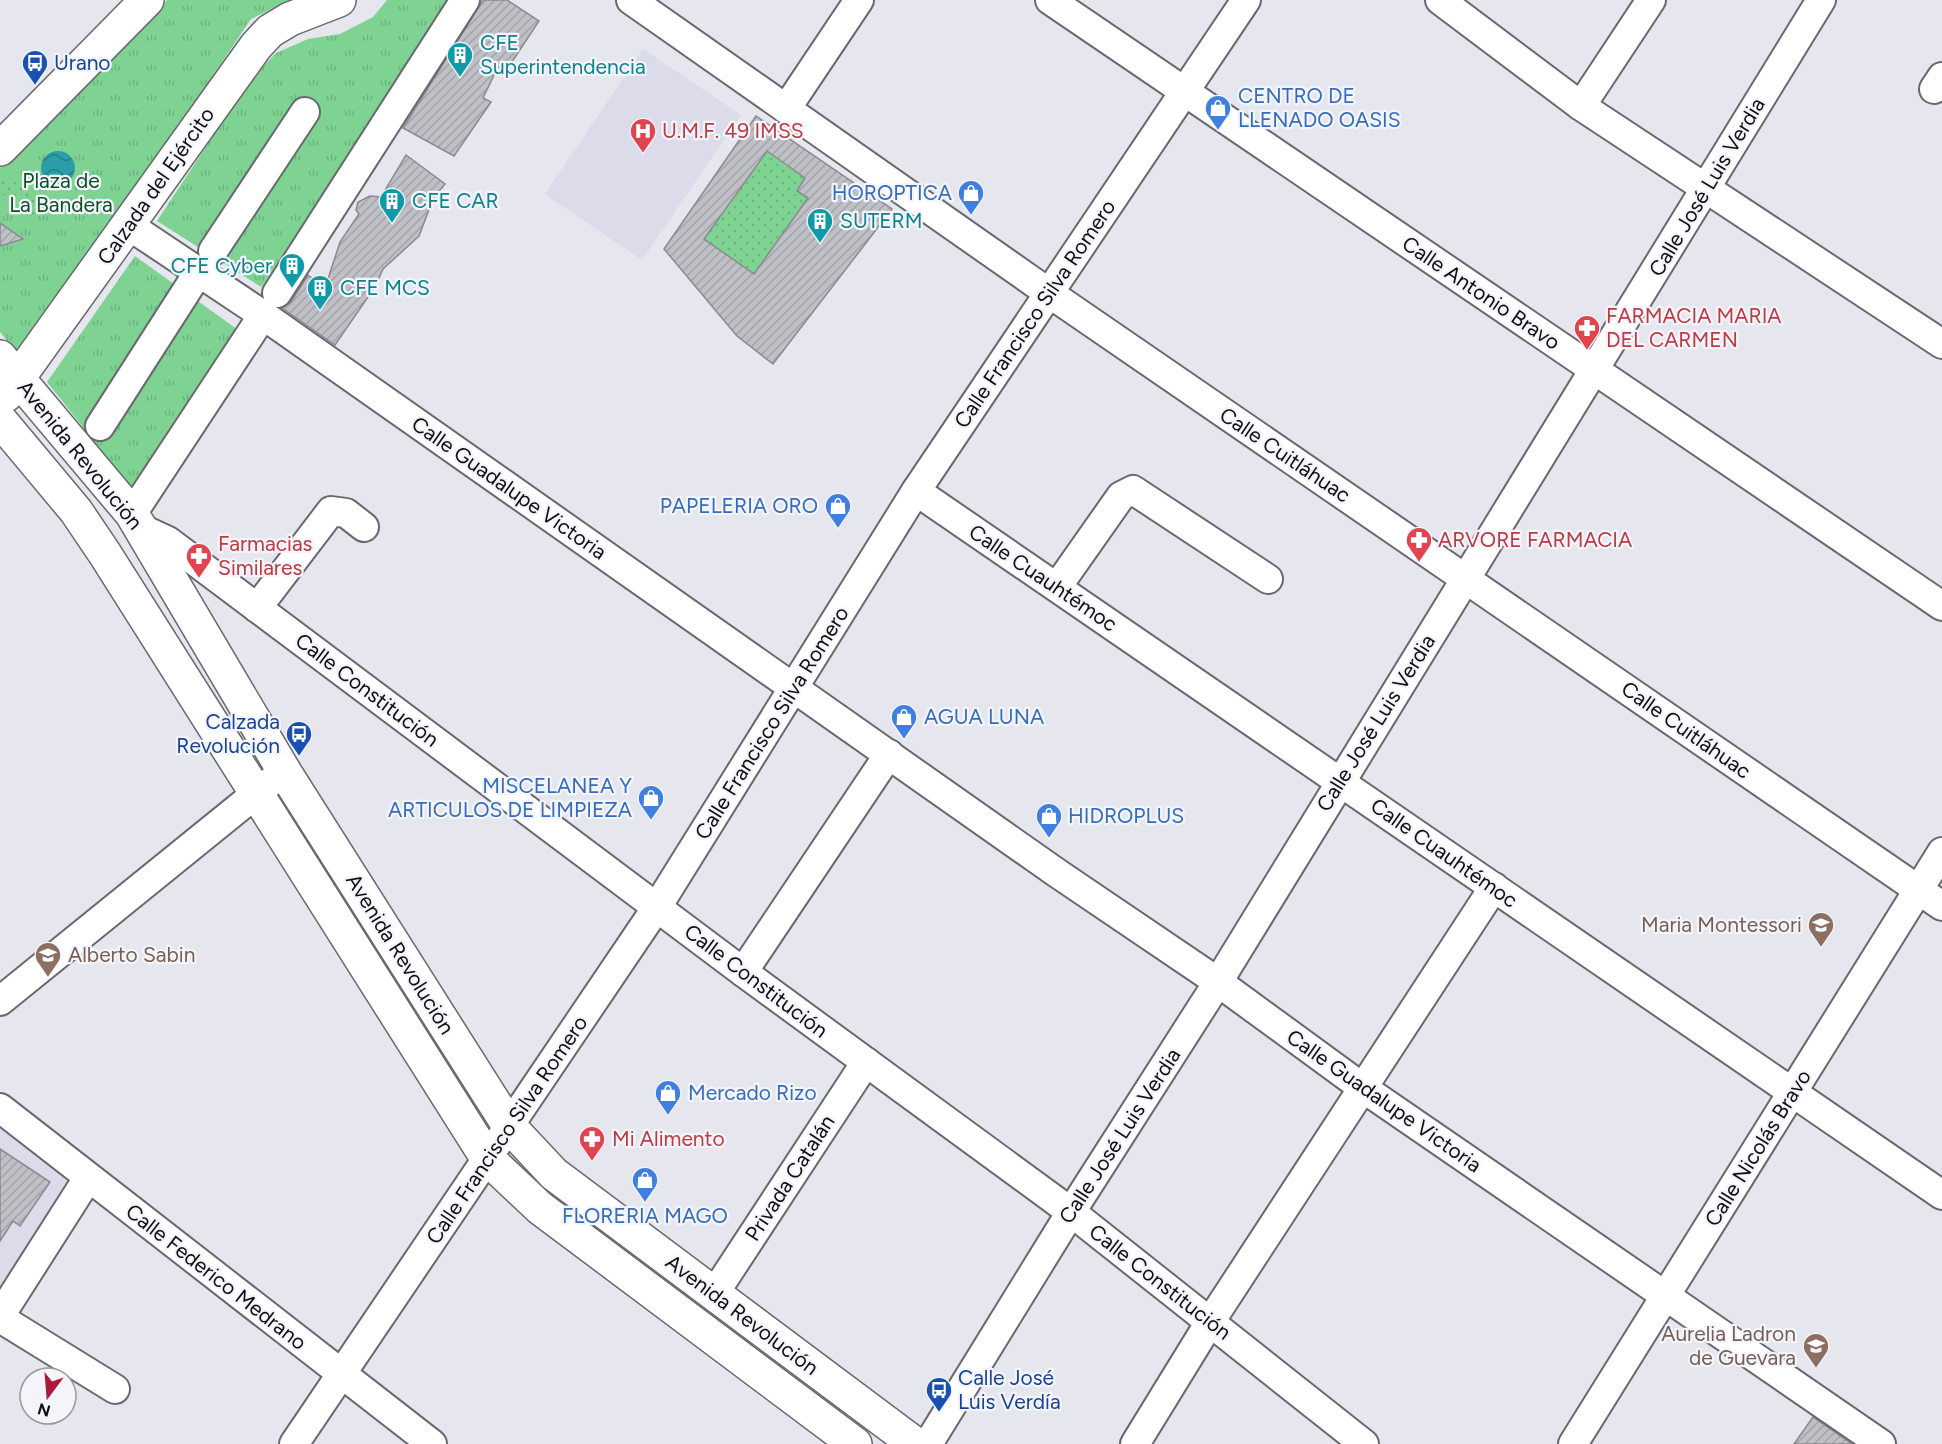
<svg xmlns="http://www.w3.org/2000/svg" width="1942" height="1444" font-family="Figtree,sans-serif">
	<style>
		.built { fill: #dcdbea }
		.park { fill: url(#park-tufts) }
		.garden { fill: url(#garden-dots) }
		.water { fill: url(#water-waves) }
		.building { fill: url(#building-hatch); stroke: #8a8990; stroke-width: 1.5; fill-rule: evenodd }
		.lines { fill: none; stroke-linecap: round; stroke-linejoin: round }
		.minor-casing { stroke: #68686e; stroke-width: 32 }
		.major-casing { stroke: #68686e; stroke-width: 36 }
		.minor { stroke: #fff; stroke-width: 28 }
		.major { stroke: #fff; stroke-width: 33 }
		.labels { text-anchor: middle; stroke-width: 4.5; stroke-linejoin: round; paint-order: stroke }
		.culture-label { font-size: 21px; fill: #0d838f; stroke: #f4f4fb; text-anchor: start }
		.transit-label { font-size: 21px; fill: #164399; stroke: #f4f4fb; text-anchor: start }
		.shop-label { font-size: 21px; fill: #366cbe; stroke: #f4f4fb; text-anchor: start }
		.health-label { font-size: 21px; fill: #be3a42; stroke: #f4f4fb; text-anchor: start }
		.park-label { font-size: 21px; fill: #0f4e26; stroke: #f4f4fb }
		.street-label { font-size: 21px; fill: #0f0f12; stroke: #f4f4fb }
		.education-label { font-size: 21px; fill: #785e54; stroke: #f4f4fb; text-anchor: end }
	</style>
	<defs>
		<pattern id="park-tufts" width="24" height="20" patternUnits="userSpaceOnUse" patternTransform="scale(1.5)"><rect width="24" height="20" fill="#7ed393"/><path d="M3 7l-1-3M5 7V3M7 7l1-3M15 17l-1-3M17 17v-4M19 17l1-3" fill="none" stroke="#6cb47e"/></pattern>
		<pattern id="garden-dots" width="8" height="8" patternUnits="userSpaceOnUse" patternTransform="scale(1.5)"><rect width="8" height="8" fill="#7ed393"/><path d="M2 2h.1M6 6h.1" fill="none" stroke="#6cb47e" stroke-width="1.8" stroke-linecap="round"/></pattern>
		<pattern id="water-waves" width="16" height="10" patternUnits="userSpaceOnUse" patternTransform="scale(1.5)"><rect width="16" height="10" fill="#2b9ea8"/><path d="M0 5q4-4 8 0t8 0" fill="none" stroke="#237f87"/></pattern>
		<pattern id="building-hatch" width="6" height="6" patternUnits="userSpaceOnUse" patternTransform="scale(1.5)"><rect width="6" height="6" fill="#bfbfc6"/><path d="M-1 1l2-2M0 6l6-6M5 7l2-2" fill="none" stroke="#a3a3a9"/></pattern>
	</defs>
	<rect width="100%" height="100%" fill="#e6e6ee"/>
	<!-- built -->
	<g class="built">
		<path d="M643 49 741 115 642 260 545 194Z"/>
		<path d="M0 1123 74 1179 0 1295Z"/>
	</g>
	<!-- park -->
	<g class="park">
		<path d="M167 0H291L251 19 88 261 19 355 0 332V168Z"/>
		<path d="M387 0H455L261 287 157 221 250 80 276 53 308 39 340 34 373 17Z"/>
		<path d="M135 256 241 332 134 491 47 382Z"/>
	</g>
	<!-- garden -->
	<g class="garden">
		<path d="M767 151 805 178 797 191 808 198 754 274 704 239Z"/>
		<path d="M6 176 48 203 37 218 0 193V183Z"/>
	</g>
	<!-- water -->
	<circle class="water" cx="58" cy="168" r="17"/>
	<!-- building -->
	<g class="building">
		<path d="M483 0H507L539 21 506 71 498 67 483 98 491 102 454 156 403 128Z"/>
		<path d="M756 116 892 209 773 364 737 336 664 249ZM767 151 805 178 797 191 808 198 754 274 704 239Z"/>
		<path d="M406 155 445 184 433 199 419 236 383 269 375 287 335 345 282 308 291 302 308 275 325 288 340 242 359 214 356 210 358 202 370 196 381 197Z"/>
		<path d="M0 223 23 239 0 246Z"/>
		<path d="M0 1149 50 1182 20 1226 13 1221 0 1241Z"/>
		<path d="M1813 1417 1852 1444H1794Z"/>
	</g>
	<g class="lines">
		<!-- minor casing -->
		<g class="minor-casing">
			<g id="minor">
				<path d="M631 0 1049 293 1942 906"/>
				<path d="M1050 0 1942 606"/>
				<path d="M1440 0 1581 106 1942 344"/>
				<path d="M1934 89 1942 77"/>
				<path d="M1581 106 1651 0"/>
				<path d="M786 109 859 0"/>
				<path d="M128 225 263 315 1057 873 1218 982 1363 1088 1881 1444"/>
				<path d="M213 251 305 112"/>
				<path d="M277 293 465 0"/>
				<path d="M100 426 191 284"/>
				<path d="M916 491 1942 1195"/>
				<path d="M132 514 263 315"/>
				<path d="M140 528 168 541 743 972 1071 1212 1364 1444"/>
				<path d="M1057 587 1121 496 1133 490 1268 579"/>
				<path d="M257 608 331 511 346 513 364 527"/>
				<path d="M743 972 889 754"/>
				<path d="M0 1001 284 771"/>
				<path d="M0 1108 432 1444"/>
				<path d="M714 1294 866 1062"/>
				<path d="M0 1316 88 1178"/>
				<path d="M0 1318 115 1389"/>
				<path d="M294 1444 657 907 916 491 1246 0"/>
				<path d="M928 1444 1071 1212 1218 982 1821 0"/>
				<path d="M1135 1444 1210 1322 1494 887"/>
				<path d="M1573 1444 1942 852"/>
			</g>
		</g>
		<!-- major casing -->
		<g class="major-casing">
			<g id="major">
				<path d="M0 149 147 0"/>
				<path d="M0 357 132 514 284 771 509 1126 554 1174 915 1444"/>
				<path d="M6 395 256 46 270 31 290 19 339 0"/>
				<path d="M0 420 76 511 105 554 487 1158 540 1208 855 1444"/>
			</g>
		</g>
		<!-- minor -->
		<use href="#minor" class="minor"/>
		<!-- major -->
		<use href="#major" class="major"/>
	</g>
	<!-- icons -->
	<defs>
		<g id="building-pin" transform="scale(1.35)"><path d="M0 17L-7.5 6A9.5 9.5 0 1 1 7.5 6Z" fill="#0f9aa8" stroke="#f4f4fb"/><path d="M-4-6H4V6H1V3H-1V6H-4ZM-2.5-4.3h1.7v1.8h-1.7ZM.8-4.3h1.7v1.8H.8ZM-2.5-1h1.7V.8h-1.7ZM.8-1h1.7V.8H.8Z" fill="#fff"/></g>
		<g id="bus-pin" transform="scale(1.35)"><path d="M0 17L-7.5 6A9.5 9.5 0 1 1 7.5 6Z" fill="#1a4fb4" stroke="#f4f4fb"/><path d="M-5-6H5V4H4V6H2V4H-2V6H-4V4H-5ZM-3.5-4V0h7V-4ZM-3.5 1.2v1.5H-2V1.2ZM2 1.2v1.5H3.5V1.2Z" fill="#fff"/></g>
		<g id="shop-pin" transform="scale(1.35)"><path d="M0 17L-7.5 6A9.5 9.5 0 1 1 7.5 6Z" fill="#3f7fe0" stroke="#f4f4fb"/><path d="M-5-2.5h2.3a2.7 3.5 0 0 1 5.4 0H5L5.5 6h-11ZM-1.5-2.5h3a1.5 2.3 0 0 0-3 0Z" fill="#fff"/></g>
		<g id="hospital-pin" transform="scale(1.35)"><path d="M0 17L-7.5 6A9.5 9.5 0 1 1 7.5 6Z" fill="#e0444e" stroke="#f4f4fb"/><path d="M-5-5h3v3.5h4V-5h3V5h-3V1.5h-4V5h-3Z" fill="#fff"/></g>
		<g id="pharmacy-pin" transform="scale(1.35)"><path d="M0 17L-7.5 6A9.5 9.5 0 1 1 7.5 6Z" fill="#e0444e" stroke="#f4f4fb"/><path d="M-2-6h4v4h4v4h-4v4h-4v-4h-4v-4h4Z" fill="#fff"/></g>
		<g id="school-pin" transform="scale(1.35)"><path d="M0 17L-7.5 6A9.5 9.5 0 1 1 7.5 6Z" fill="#8d6e63" stroke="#f4f4fb"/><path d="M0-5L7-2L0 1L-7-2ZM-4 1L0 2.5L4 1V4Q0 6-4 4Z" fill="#fff"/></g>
	</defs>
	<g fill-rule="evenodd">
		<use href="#building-pin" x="460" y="55"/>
		<use href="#bus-pin" x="35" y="63"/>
		<use href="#shop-pin" x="1218" y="108"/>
		<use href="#hospital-pin" x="643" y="131"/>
		<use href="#shop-pin" x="971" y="193"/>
		<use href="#building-pin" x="392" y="201"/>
		<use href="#building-pin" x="820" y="221"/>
		<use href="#building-pin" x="292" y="266"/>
		<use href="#building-pin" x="320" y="288"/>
		<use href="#pharmacy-pin" x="1587" y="328"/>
		<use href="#shop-pin" x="838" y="506"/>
		<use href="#pharmacy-pin" x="1419" y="540"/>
		<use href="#pharmacy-pin" x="199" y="556"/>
		<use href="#shop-pin" x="904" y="717"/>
		<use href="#bus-pin" x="299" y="734"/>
		<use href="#shop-pin" x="651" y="798"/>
		<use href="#shop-pin" x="1049" y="816"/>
		<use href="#school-pin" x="1821" y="925"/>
		<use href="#school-pin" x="48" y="955"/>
		<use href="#shop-pin" x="668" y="1093"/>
		<use href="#pharmacy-pin" x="592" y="1139"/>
		<use href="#shop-pin" x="645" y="1180"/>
		<use href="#school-pin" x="1816" y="1346"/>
		<use href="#bus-pin" x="939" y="1390"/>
	</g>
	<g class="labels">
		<!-- culture labels -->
		<g class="culture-label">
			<text x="480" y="50">CFE<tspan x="480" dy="24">Superintendencia</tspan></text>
			<text x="412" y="208">CFE CAR</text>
			<text x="840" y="228">SUTERM</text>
			<text x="272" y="273" text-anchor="end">CFE Cyber</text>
			<text x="340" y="295">CFE MCS</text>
		</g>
		<!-- transit labels -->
		<g class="transit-label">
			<text x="54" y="70">Urano</text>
			<text x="280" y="729" text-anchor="end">Calzada<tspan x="280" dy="24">Revolución</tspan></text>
			<text x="958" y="1385">Calle José<tspan x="958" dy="24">Luis Verdía</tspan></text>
		</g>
		<!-- shop labels -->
		<g class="shop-label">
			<text x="1238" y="103">CENTRO DE<tspan x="1238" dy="24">LLENADO OASIS</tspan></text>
			<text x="952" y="200" text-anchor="end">HOROPTICA</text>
			<text x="818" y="513" text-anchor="end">PAPELERIA ORO</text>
			<text x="924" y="724">AGUA LUNA</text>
			<text x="632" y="793" text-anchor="end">MISCELANEA Y<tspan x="632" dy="24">ARTICULOS DE LIMPIEZA</tspan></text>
			<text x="1068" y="823">HIDROPLUS</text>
			<text x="688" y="1100">Mercado Rizo</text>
			<text x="645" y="1223" text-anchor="middle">FLORERIA MAGO</text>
		</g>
		<!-- health labels -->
		<g class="health-label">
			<text x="662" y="138">U.M.F. 49 IMSS</text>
			<text x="1606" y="323">FARMACIA MARIA<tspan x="1606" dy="24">DEL CARMEN</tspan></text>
			<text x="1438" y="547">ARVORE FARMACIA</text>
			<text x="218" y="551">Farmacias<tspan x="218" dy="24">Similares</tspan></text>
			<text x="612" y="1146">Mi Alimento</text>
		</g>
		<!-- park labels -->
		<g class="park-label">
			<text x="61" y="188">Plaza de<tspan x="61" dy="24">La Bandera</tspan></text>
		</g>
		<!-- street labels -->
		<g class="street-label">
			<text transform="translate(156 186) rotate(-55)" y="7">Calzada del Ejército</text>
			<text transform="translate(1707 187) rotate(-59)" y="7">Calle José Luis Verdia</text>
			<text transform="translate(1481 293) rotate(34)" y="7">Calle Antonio Bravo</text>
			<text transform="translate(1035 314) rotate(-56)" y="7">Calle Francisco Silva Romero</text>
			<text transform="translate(80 455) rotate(51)" y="7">Avenida Revolución</text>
			<text transform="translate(1285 455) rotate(34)" y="7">Calle Cuitláhuac</text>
			<text transform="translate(509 488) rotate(35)" y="7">Calle Guadalupe Victoria</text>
			<text transform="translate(1043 578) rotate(34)" y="7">Calle Cuauhtémoc</text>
			<text transform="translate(367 690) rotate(37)" y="7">Calle Constitución</text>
			<text transform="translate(772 723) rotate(-58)" y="7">Calle Francisco Silva Romero</text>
			<text transform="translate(1376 723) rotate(-58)" y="7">Calle José Luis Verdia</text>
			<text transform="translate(1686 730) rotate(35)" y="7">Calle Cuitláhuac</text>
			<text transform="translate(1444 853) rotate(35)" y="7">Calle Cuauhtémoc</text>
			<text transform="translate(400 954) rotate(58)" y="7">Avenida Revolución</text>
			<text transform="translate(756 981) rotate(37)" y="7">Calle Constitución</text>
			<text transform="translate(1384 1101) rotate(35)" y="7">Calle Guadalupe Victoria</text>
			<text transform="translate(507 1130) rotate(-56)" y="7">Calle Francisco Silva Romero</text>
			<text transform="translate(1120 1136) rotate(-57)" y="7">Calle José Luis Verdia</text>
			<text transform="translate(1758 1148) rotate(-58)" y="7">Calle Nicolás Bravo</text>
			<text transform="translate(790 1178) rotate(-57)" y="7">Privada Catalán</text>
			<text transform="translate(216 1277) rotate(38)" y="7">Calle Federico Medrano</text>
			<text transform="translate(1160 1282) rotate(38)" y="7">Calle Constitución</text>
			<text transform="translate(742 1315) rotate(37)" y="7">Avenida Revolución</text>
		</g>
		<!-- education labels -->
		<g class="education-label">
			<text x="1802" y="932">Maria Montessori</text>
			<text x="68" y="962" text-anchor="start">Alberto Sabin</text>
			<text x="1796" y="1341">Aurelia Ladron<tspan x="1796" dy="24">de Guevara</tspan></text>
		</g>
	</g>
	<!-- north arrow -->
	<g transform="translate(48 1396) rotate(196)"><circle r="28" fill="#f4f4fb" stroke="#98989e" stroke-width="1.5"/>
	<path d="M0-4.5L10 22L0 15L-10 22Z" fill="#ae193b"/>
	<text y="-9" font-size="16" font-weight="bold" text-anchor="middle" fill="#0f0f12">N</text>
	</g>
</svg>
